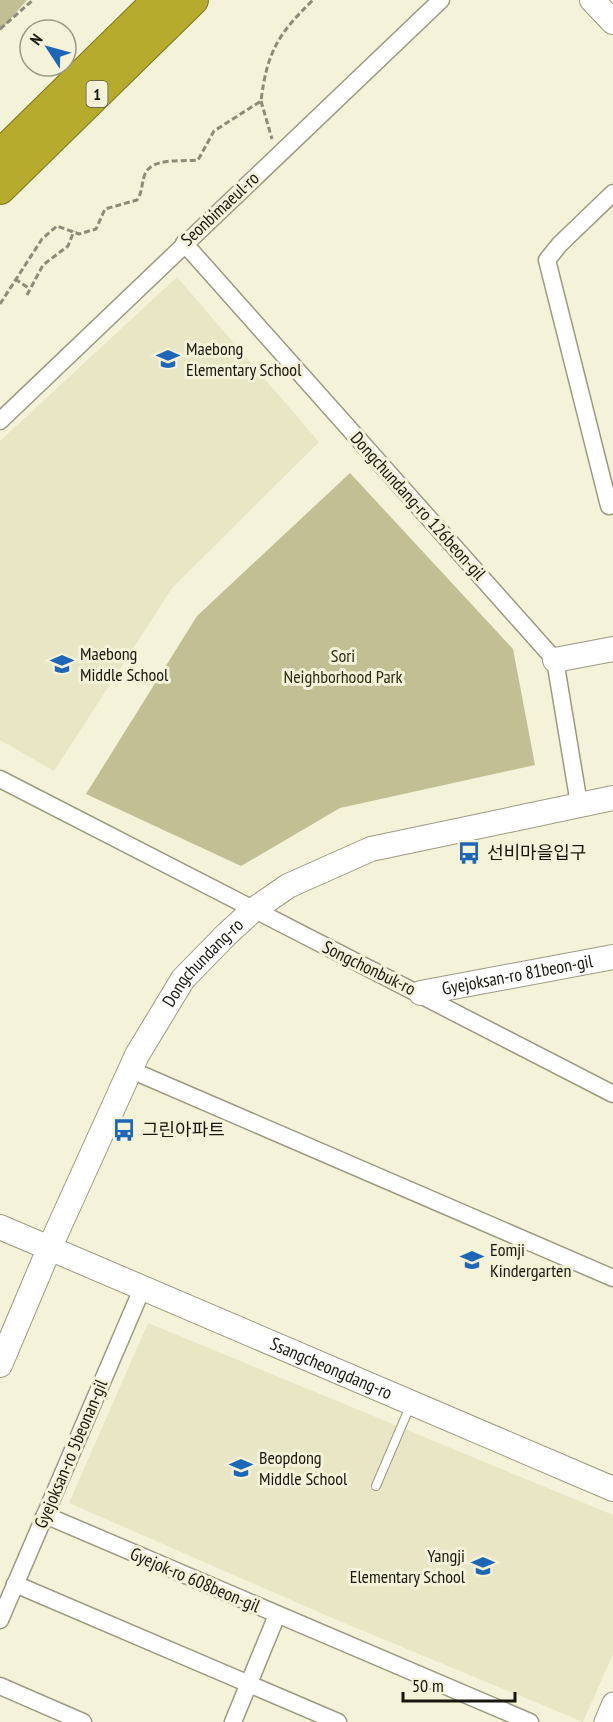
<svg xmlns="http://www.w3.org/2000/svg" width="613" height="1722" font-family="'PT Sans Narrow','Noto Sans KR',sans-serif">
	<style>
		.built { fill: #e8e6c4 }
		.green { fill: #c2bf95 }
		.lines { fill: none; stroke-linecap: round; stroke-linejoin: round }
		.service-casing { stroke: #9c9a82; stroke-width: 10 }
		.minor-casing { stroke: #9c9a82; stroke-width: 19 }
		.tertiary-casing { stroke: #9c9a82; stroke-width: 23 }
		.secondary-casing { stroke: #9c9a82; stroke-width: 26 }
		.motorway-casing { stroke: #7f7722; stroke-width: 32 }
		.path { stroke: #8d8c7a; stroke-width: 3; stroke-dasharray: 6 3; stroke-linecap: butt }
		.service { stroke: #fff; stroke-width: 8 }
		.minor { stroke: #fff; stroke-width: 16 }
		.tertiary { stroke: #fff; stroke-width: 21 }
		.secondary { stroke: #fff; stroke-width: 24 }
		.motorway { stroke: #b6ab2c; stroke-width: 30 }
		.labels { text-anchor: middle; stroke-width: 6; stroke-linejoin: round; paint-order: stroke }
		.shield { fill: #f4f2d8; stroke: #5a594b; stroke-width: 1.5 }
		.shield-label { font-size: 16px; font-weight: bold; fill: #18170e }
		.street-label { font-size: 18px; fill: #18170e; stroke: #f4f2d8 }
		.poi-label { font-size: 18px; fill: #18170e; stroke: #f4f2d8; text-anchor: start }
		.park-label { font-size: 18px; fill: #2d2b10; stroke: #f4f2d8 }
	</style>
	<rect width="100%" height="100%" fill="#f4f2d8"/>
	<!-- built -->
	<g class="built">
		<path d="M177 277 319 442 172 588 54 771 0 740V441Z"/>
		<path d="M148 1323 613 1515V1654L583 1722 330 1617 69 1503Z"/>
	</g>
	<!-- green -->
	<g class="green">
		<path d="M0 0H27L0 31Z"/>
		<path d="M350 473 513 649 535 765 340 808 241 866 86 794 197 616Z"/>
	</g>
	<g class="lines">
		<!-- service casing -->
		<g class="service-casing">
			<path id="service" d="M376 1486 411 1404"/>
		</g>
		<!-- minor casing -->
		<g class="minor-casing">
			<g id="minor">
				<path d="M184 243 555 660 579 804"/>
				<path d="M0 421 441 0"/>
				<path d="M609 506 547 260 560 244 613 193"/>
				<path d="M0 779C204 885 409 987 613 1094"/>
				<path d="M131 1070 613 1278"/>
				<path d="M45 1515 530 1722"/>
				<path d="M15 1584 338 1722"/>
				<path d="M0 1620 142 1289"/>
				<path d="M0 1686 83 1722"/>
				<path d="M233 1722 277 1615"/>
			</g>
		</g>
		<!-- tertiary casing -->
		<g class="tertiary-casing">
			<path id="tertiary" d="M605 1722 613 1703"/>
		</g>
		<!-- secondary casing -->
		<g class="secondary-casing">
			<g id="secondary">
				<path d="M592 0 613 22"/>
				<path d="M555 660 613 649"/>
				<path id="s1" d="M421 993 613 957"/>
				<path id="s2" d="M0 1227 613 1489"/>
				<path id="s3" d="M0 1365 49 1249 137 1055 183 979 227 934 252 911 288 886 371 849 613 798"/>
			</g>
		</g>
		<!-- motorway casing -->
		<g class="motorway-casing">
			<g id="motorway">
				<path d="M0 155 158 0"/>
				<path d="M0 189 193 0"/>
			</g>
		</g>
		<!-- path -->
		<g class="path">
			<path d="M0 29 33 0"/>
			<path d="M261 101 272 139"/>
			<path d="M15 279 30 289"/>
			<path d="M27 295 43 265 68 246 74 231"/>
			<path d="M0 304 42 239 57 226 79 234 96 229 105 209 137 200C143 191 141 184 145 174 152 157 183 162 198 160L214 131 261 101C267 52 278 34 313 0"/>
		</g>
		<!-- service -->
		<use href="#service" class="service"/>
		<!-- minor -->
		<use href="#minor" class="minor"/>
		<!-- tertiary -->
		<use href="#tertiary" class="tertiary"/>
		<!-- secondary -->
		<use href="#secondary" class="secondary"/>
		<!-- motorway -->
		<use href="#motorway" class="motorway"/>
	</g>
	<!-- icons -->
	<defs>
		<g id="school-bare" transform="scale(1.8)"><path d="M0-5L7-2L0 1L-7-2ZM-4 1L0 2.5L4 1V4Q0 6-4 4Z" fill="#1e67b7" stroke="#f4f2d8" stroke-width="2.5" paint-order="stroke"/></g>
		<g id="bus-bare" transform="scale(1.8)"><path d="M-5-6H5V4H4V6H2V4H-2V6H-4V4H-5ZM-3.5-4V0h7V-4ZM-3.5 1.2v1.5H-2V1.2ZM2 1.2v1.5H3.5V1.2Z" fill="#1e67b7" stroke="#f4f2d8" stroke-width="2.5" paint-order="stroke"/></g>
	</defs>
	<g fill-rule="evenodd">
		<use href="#school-bare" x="168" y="359"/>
		<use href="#school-bare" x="62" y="664"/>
		<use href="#bus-bare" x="469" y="853"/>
		<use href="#bus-bare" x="124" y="1130"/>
		<use href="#school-bare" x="472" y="1260"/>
		<use href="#school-bare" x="241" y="1468"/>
		<use href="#school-bare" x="483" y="1566"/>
	</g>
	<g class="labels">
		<!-- shield labels -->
		<rect class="shield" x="86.5" y="81" width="21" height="26" rx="4.5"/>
		<g class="shield-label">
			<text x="97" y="100">1</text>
		</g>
		<!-- street labels -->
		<g class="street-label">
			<text transform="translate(220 209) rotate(-43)" y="6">Seonbimaeul-ro</text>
			<text transform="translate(418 506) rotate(48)" y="6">Dongchundang-ro 126beon-gil</text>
			<text dy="6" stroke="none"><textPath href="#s3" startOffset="453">Dongchundang-ro</textPath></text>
			<text transform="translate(369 968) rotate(26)" y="6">Songchonbuk-ro</text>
			<text dy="6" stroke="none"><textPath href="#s1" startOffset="98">Gyejoksan-ro 81beon-gil</textPath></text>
			<text dy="6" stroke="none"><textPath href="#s2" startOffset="360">Ssangcheongdang-ro</textPath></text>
			<text transform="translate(71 1454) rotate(-67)" y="6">Gyejoksan-ro 5beonan-gil</text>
			<text transform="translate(195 1580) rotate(23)" y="6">Gyejok-ro 608beon-gil</text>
		</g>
		<!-- poi labels -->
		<g class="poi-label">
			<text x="186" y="355">Maebong<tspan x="186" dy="21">Elementary School</tspan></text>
			<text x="80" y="660">Maebong<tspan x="80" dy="21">Middle School</tspan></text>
			<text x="487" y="859">선비마을입구</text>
			<text x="142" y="1136">그린아파트</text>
			<text x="490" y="1256">Eomji<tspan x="490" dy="21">Kindergarten</tspan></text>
			<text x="259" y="1464">Beopdong<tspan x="259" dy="21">Middle School</tspan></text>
			<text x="465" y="1562" text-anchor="end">Yangji<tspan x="465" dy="21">Elementary School</tspan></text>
		</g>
		<!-- park labels -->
		<g class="park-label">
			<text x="343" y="662">Sori<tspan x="343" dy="21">Neighborhood Park</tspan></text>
		</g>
	</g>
	<!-- north arrow -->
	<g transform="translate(48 48) rotate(306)"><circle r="28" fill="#f4f2d8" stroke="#9c9a87" stroke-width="1.5"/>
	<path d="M0-4.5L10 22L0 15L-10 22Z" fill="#1e67b7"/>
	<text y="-9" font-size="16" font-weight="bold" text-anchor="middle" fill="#18170e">N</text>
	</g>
	<!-- scale -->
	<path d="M403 1692v9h112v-9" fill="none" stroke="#18170e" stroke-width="3"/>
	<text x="412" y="1692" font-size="18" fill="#18170e" stroke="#f4f2d8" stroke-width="4.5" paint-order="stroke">50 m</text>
</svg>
